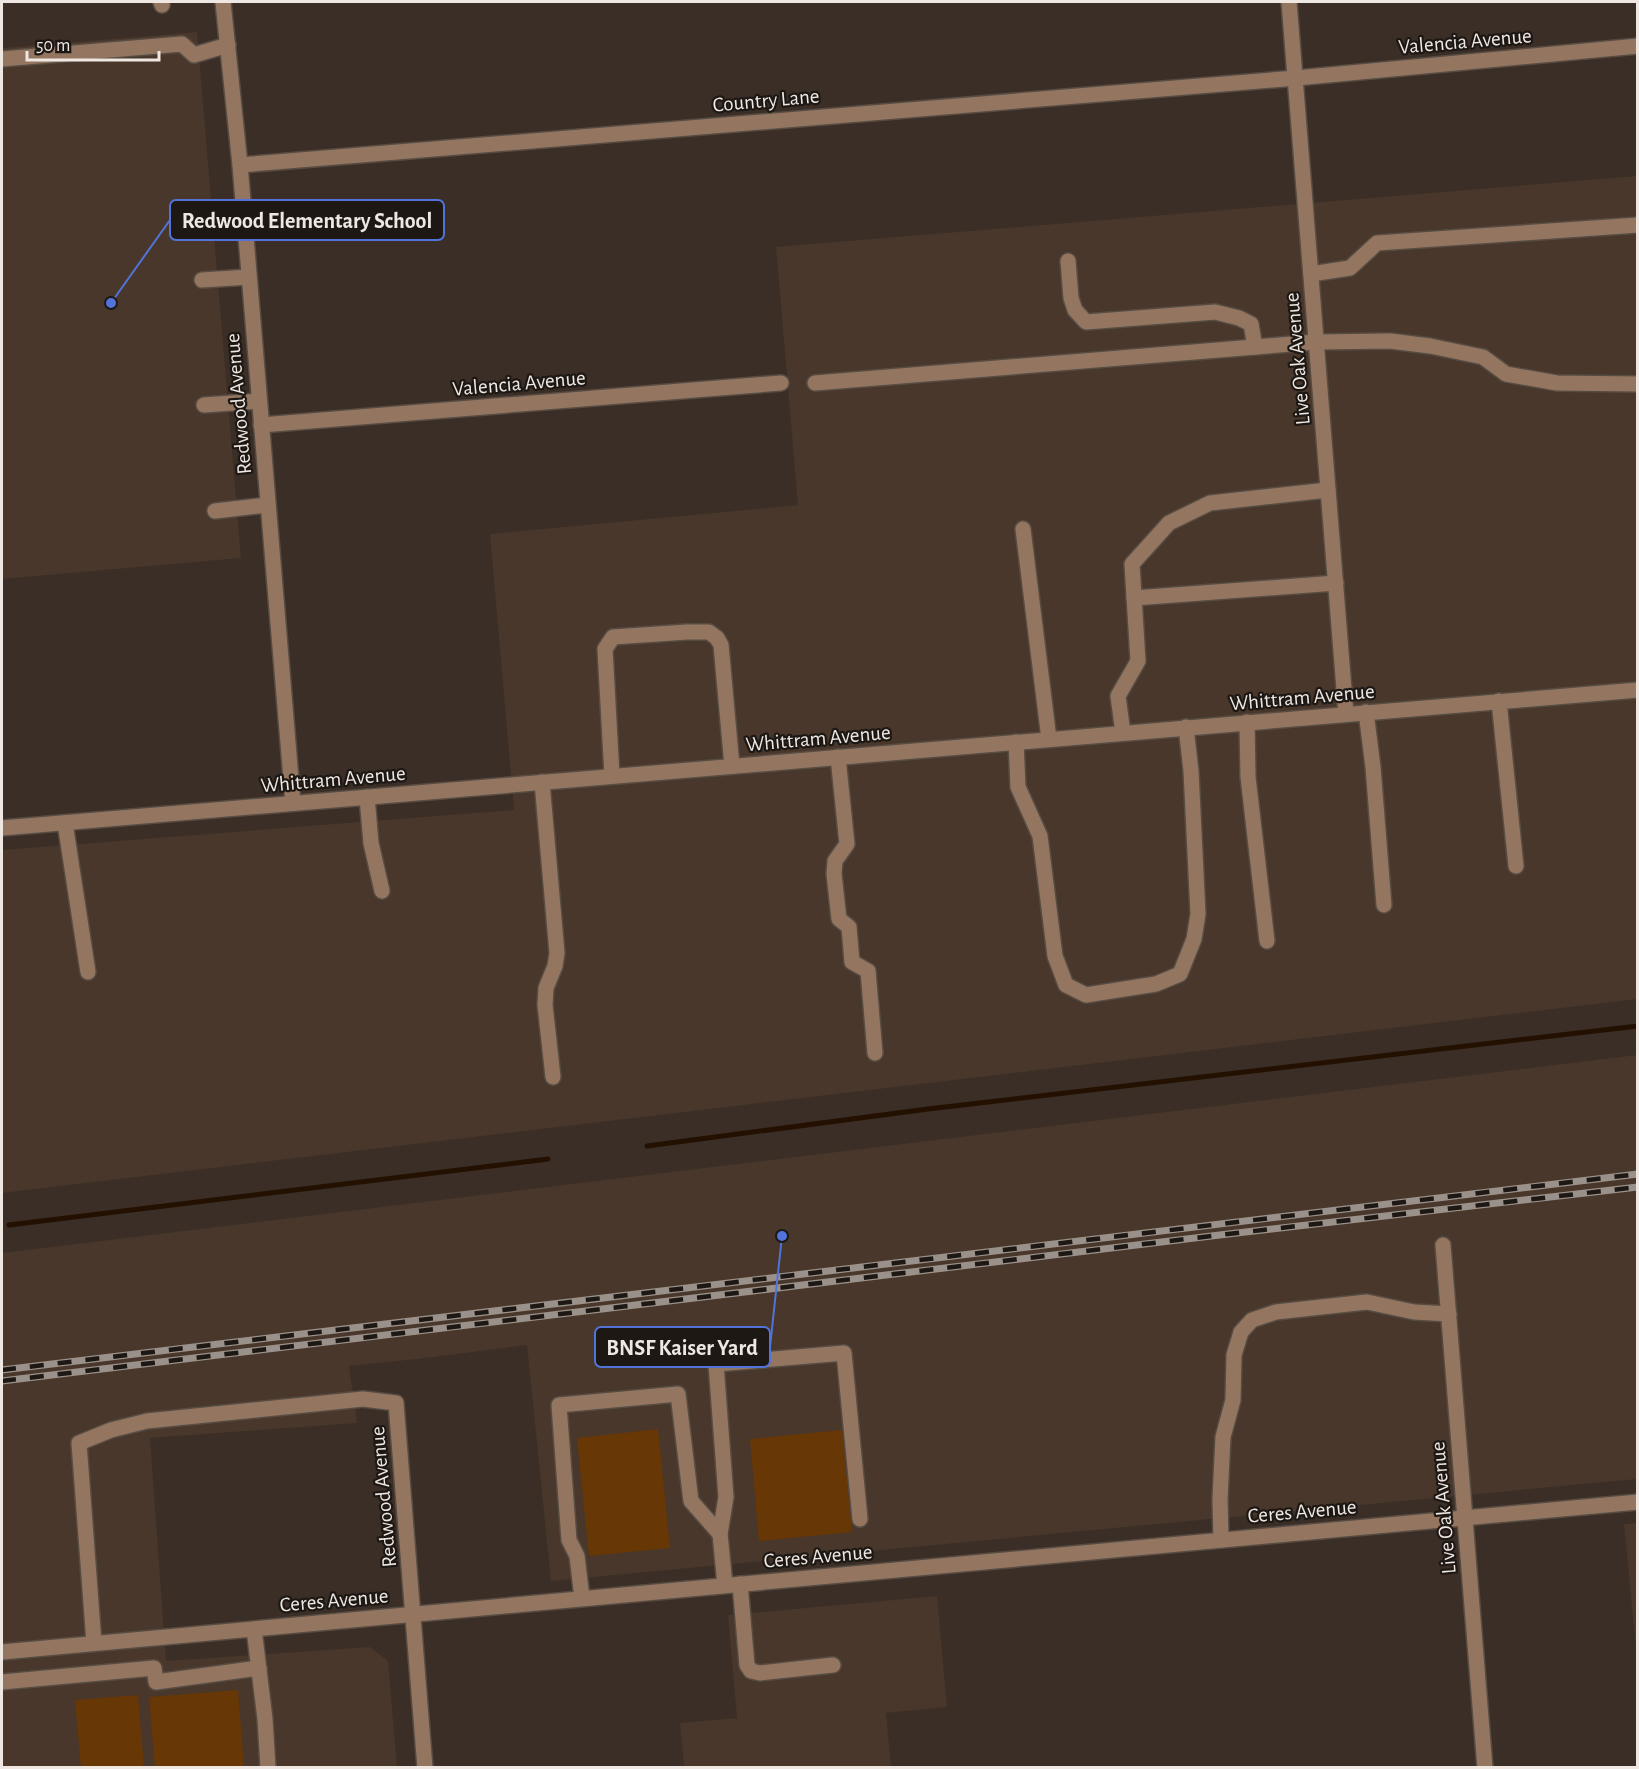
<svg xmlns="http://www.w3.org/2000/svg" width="1639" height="1769" font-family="'Alegreya Sans',sans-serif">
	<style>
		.built { fill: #48372a }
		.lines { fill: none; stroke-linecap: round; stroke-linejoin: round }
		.stream { stroke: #241001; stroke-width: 5 }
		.building { fill: #673706 }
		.minor-casing { stroke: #574c44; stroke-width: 18 }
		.minor { stroke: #947660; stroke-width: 15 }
		.rail-casing { stroke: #9b918b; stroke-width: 7 }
		.rail { stroke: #1d1814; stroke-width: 4.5; stroke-dasharray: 14; stroke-linecap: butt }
		.labels { text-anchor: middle; stroke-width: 4.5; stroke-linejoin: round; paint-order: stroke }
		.street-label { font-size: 21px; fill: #efe7e2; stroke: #1d1814 }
		.leader { fill: none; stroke: #5274da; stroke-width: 2 }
		.callout-dot { fill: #5274da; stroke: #1d1814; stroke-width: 2 }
		.callout { fill: #1d1814; stroke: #5274da; stroke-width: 2 }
		.callout-label { font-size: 22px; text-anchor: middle; font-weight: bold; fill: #efe7e2 }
	</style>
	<rect width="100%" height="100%" fill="#3a2e26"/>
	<!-- built -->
	<g class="built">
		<path d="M197 32 241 558 2 579V48Z"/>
		<path d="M1637 176V999L2 1193V850L514 810 490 534 798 505 776 247Z"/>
		<path d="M1637 1055V1479L551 1581 527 1345 417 1359 349 1366 357 1423 150 1438 166 1661 370 1647 388 1661 397 1767H2V1253Z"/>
		<path d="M1637 1523 1638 1649H1636L1624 1524Z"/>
		<path d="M937 1596 947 1707 886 1713 891 1767H684L680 1723 737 1718 728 1615Z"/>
	</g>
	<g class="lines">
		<!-- stream -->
		<g class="stream">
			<path d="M647 1146 928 1109 1638 1026"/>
			<path d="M9 1225 548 1159"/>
		</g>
	</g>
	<!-- building -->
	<g class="building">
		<path d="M658 1429 670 1548 589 1556 577 1438Z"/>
		<path d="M842 1430 852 1532 759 1541 750 1439Z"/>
		<path d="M238 1690 244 1768H155L149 1697Z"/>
		<path d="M138 1695 144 1768H81L75 1700Z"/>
	</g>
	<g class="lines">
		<!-- minor casing -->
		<g class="minor-casing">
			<g id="minor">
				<path d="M161 2 162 5"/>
				<path d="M223 2 240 165 293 803"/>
				<path d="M1289 2 1346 714"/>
				<path d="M2 59 182 44 194 55 228 45"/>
				<path d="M240 165 1296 78 1638 46"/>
				<path d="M1068 261 1071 298 1075 310 1086 322 1215 312 1239 318 1251 324 1255 347"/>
				<path d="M1311 274 1350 268 1377 243 1638 225"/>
				<path d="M202 280 249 277"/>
				<path d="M815 383 1316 342 1390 341 1430 346 1483 357 1506 374 1557 383 1638 384"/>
				<path d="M204 405 259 401"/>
				<path d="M261 425 781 383"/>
				<path d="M215 511 267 505"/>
				<path d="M1023 529 1049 739"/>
				<path d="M1134 598 1336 583"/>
				<path d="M1499 701 1516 866"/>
				<path d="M1366 712 1373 767 1384 905"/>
				<path d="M1247 722 1248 777 1267 941"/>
				<path d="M1123 733 1118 696 1138 661 1132 564 1169 523 1210 503 1328 490"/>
				<path d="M1016 742 1018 787 1040 836 1055 956 1066 985 1086 995 1156 984 1180 974 1194 939 1198 914 1191 771 1186 727"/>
				<path d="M838 757 847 844 835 861 834 874 839 919 849 927 852 962 868 971 875 1053"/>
				<path d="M612 776 605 649 613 637 687 632H709L717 638 721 645 732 766"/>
				<path d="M542 782 557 953 555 966 546 988 545 1005 553 1077"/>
				<path d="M367 797 371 843 382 891"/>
				<path d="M65 823 88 972"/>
				<path d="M2 828 1638 690"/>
				<path d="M1443 1245 1485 1768"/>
				<path d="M1221 1540 1220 1499 1223 1437 1233 1400 1234 1355 1241 1332 1252 1320 1276 1312 1367 1302 1414 1312 1449 1314"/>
				<path d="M740 1584 747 1665 751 1671 760 1673 833 1665"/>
				<path d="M725 1585 720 1534 726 1497 716 1364 844 1353 860 1519"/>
				<path d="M582 1598 577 1556 569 1540 559 1405 678 1394 691 1501 720 1534"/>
				<path d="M254 1629 265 1719 268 1768"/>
				<path d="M94 1643 79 1443 111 1430 147 1421 363 1399 396 1403 425 1768"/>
				<path d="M2 1652 1638 1502"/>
				<path d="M2 1682 154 1668 156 1682 259 1668"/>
			</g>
		</g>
		<!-- minor -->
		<use href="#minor" class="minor"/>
		<!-- rail casing -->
		<g class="rail-casing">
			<g id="rail">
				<path d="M2 1370 1638 1174"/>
				<path d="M2 1381 1228 1234 1638 1187"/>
			</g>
		</g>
		<!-- rail -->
		<use href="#rail" class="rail"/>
	</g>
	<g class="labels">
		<!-- street labels -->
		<g class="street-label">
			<text transform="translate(1465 41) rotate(-5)" y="7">Valencia Avenue</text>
			<text transform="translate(766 100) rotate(-5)" y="7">Country Lane</text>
			<text transform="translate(1297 359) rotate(-95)" y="7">Live Oak Avenue</text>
			<text transform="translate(519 383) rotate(-5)" y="7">Valencia Avenue</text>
			<text transform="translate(238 404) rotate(-95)" y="7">Redwood Avenue</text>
			<text transform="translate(1302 697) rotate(-5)" y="7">Whittram Avenue</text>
			<text transform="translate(818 738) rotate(-5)" y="7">Whittram Avenue</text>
			<text transform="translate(333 779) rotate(-5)" y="7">Whittram Avenue</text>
			<text transform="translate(383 1497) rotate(-95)" y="7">Redwood Avenue</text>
			<text transform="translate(1443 1508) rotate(-95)" y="7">Live Oak Avenue</text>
			<text transform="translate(1302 1511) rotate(-5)" y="7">Ceres Avenue</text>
			<text transform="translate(818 1556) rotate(-5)" y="7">Ceres Avenue</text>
			<text transform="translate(334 1600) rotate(-5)" y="7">Ceres Avenue</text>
		</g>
	</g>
	<!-- callouts -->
	<path class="leader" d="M111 303L170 220M782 1236L770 1347"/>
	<g class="callout-dot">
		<circle cx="111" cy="303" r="6"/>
		<circle cx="782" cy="1236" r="6"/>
	</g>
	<g class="callout">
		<rect x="170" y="200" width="274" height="40" rx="6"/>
		<rect x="595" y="1327" width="175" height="40" rx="6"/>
	</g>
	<g class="callout-label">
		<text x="307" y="228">Redwood Elementary School</text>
		<text x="682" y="1355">BNSF Kaiser Yard</text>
	</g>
	<!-- border -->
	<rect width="1639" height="1769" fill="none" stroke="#efe7e2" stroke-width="6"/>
	<!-- scale -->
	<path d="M27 51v9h132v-9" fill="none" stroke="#efe7e2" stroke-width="3"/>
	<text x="36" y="51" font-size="18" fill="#efe7e2" stroke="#1d1814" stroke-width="4.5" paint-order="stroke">50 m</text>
</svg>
